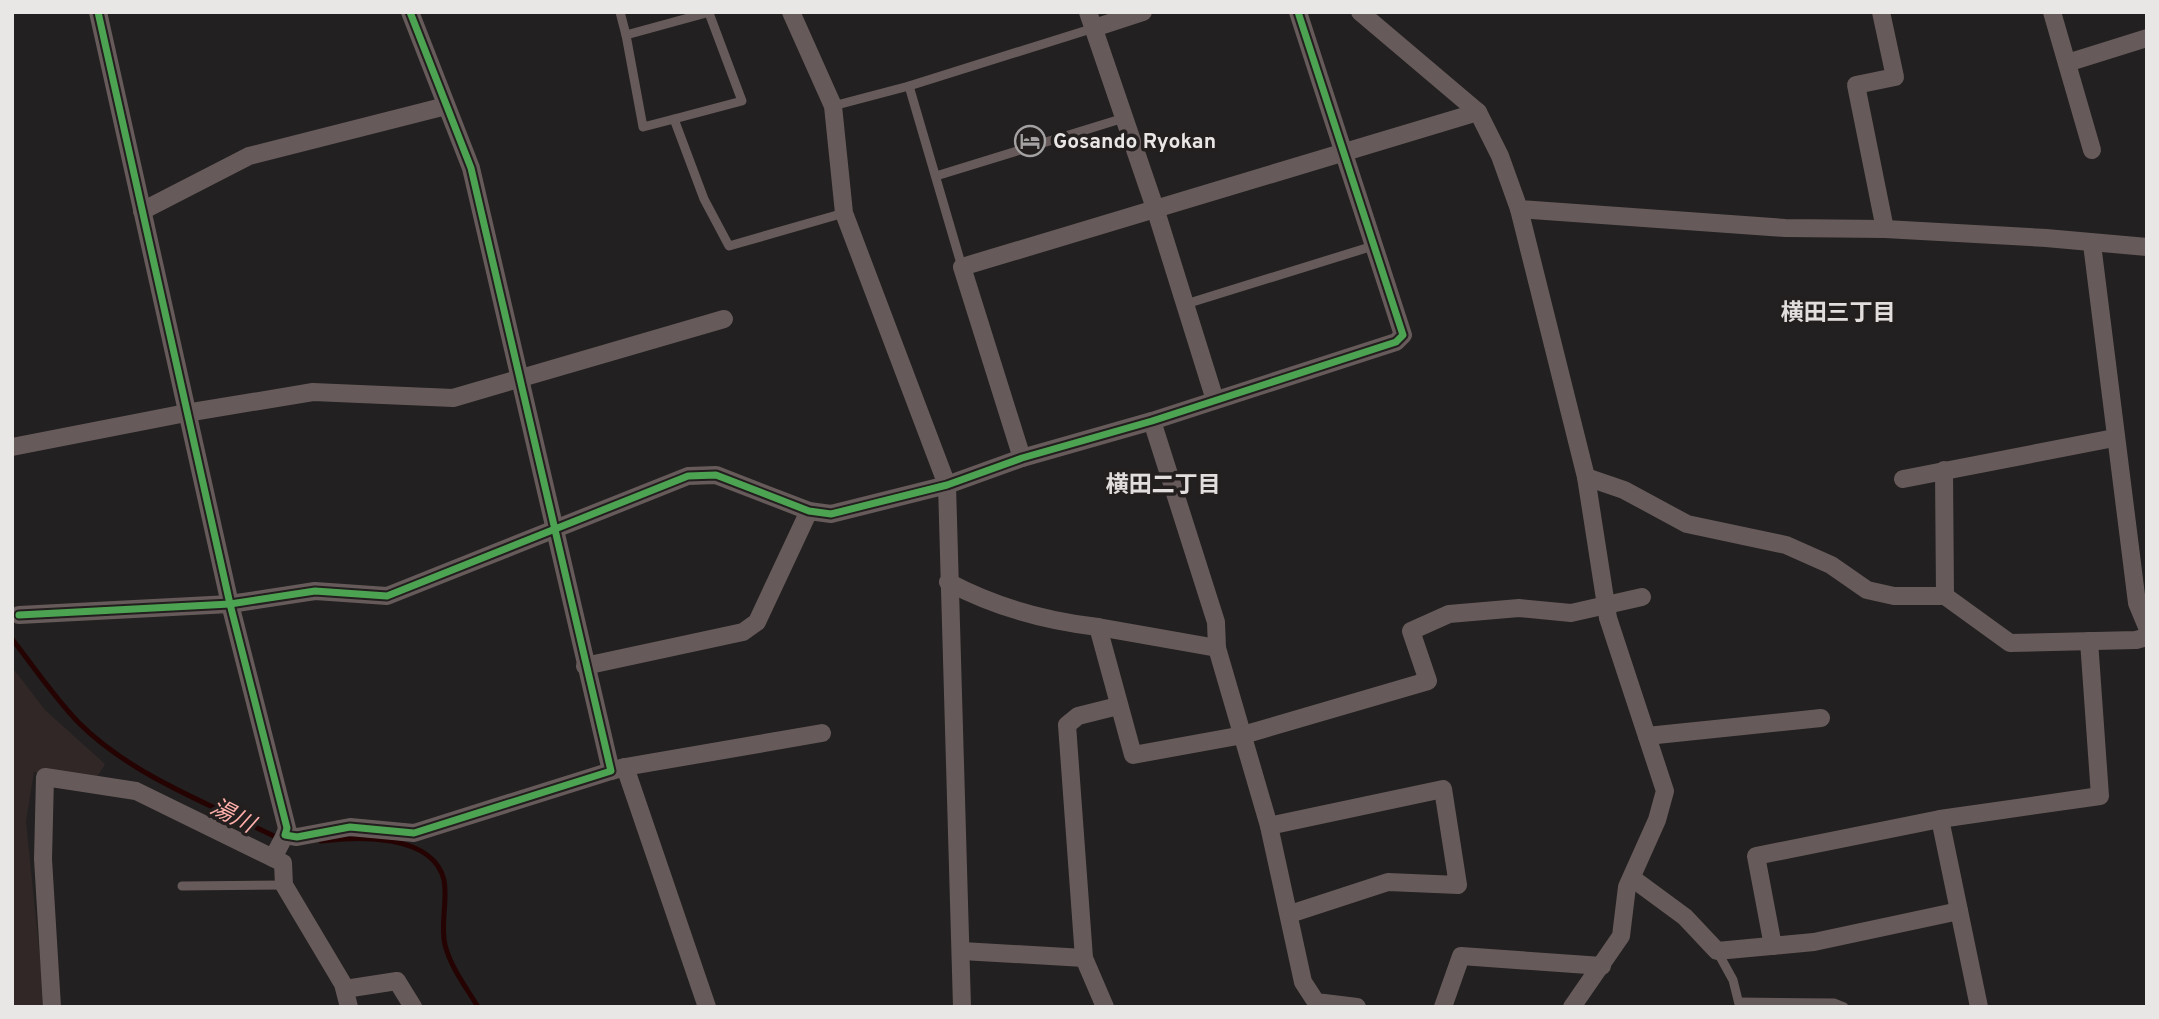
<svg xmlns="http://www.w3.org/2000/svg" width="2159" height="1019" font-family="Overpass,'Noto Sans JP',sans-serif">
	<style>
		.built { fill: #302726 }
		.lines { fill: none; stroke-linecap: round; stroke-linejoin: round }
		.stream { stroke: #250303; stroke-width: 5 }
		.service { stroke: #675a5a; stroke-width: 9 }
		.minor { stroke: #675a5a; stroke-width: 18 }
		.cycleway-casing { stroke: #231f1f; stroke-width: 11 }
		.cycleway { stroke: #4ca352; stroke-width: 7 }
		.labels { text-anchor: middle; stroke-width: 7; stroke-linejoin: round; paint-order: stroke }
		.poi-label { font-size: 21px; font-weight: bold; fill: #e9e7e6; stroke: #231f1f; text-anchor: start }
		.neighbourhood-label { font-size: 23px; font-weight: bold; fill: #e3dede; stroke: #231f1f }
		.water-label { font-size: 23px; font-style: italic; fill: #ffafaa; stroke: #231f1f }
	</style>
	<rect width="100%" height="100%" fill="#222020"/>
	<!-- built -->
	<path class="built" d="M12 667 45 710 105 764 96 779 34 772 26 821 45 1007H12Z"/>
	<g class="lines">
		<!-- stream -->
		<g class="stream">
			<path d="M12 639C34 667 54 697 79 723 132 776 212 805 278 838"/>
			<path d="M321 841C358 836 433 834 444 880 448 901 440 924 445 945 451 968 466 987 478 1007"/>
		</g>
		<!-- service -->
		<g class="service">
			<path d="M620 12 626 35"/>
			<path d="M710 12 626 35 643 127 674 119 704 199 729 246 844 213"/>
			<path d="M909 86 962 267"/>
			<path d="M833 106 909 86 1094 28"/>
			<path d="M674 119 742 101 709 13"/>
			<path d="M936 176 1124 118"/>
			<path d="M1186 304 1373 246"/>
			<path d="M182 886 284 885"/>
			<path d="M1717 951 1733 980 1739 1004"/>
			<path d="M1739 1002 1834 1003 1844 1007"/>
		</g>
		<!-- minor -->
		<g class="minor">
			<path d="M98 12 230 604 287 828 285 835 297 837 350 827 414 833 611 771 471 168 410 12"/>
			<path d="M791 12 833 106 844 213 947 485 962 1007"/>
			<path d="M1088 12 1155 208 1215 400"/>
			<path d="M1360 12 1478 112 1500 156 1519 209 1785 228 1885 229 2046 238 2147 247"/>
			<path d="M1881 12 1895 77 1856 85 1885 229"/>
			<path d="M2052 12 2092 150"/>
			<path d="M1094 28 1143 12"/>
			<path d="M2067 63 2147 38"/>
			<path d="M1519 209 1586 477 1608 618 1665 791 1657 820 1627 887 1621 936 1572 1007"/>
			<path d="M142 211 249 156 446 106"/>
			<path d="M2092 244 2137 603 2147 627"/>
			<path d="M1152 421 1216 622 1217 648 1269 826 1303 982 1316 1002 1357 1007"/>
			<path d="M12 447 186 413 313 392 453 398 724 319"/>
			<path d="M1022 458 962 267 1478 112"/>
			<path d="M1944 470 1945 596"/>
			<path d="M1586 477 1624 490 1687 524 1786 545 1831 565 1867 590 1894 596H1945L2010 643 2136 640 2147 637"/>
			<path d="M1903 479 2114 438"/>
			<path d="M948 582C995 607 1046 621 1098 627L1133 755 1243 735 1428 681 1411 631 1449 614 1519 608 1571 613 1642 597"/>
			<path d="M19 615 230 604 315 591 387 596 688 476 716 475 809 511 831 514 947 485 1022 458 1152 421 1396 342 1403 335 1298 12"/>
			<path d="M1098 627 1217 648"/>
			<path d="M585 666 743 632 757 622 809 511"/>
			<path d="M1647 736 1821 718"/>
			<path d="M625 767 822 733"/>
			<path d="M611 771 625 767 707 1007"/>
			<path d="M1940 819 1979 1007"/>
			<path d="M1269 826 1443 789 1458 885 1388 882 1290 914"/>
			<path d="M285 835 273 858 283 863 284 885 343 984 349 1007"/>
			<path d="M1632 878 1685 917 1717 951 1814 942 1959 911"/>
			<path d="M1773 946 1756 856 1940 819 2100 796 2089 641"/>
			<path d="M962 951 1084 958"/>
			<path d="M345 989 397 981 413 1007"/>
			<path d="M52 1007 43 859 45 777 136 791 273 858"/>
			<path d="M1105 1007 1084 958 1067 725 1078 716 1118 706"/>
			<path d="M1443 1007 1461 956 1602 966"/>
		</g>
		<!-- cycleway casing -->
		<g class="cycleway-casing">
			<g id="cycleway">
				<path d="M98 12 230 604 287 828 285 835 297 837 350 827 414 833 611 771 471 168 410 12"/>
				<path d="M19 615 230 604 315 591 387 596 688 476 716 475 809 511 831 514 947 485 1022 458 1152 421 1396 342 1403 335 1298 12"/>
			</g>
		</g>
		<!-- cycleway -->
		<use href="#cycleway" class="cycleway"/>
	</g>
	<!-- icons -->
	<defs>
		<g id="hotel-ring" transform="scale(1.575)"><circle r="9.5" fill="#231f1f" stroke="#a3a1a1" stroke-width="1.5"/><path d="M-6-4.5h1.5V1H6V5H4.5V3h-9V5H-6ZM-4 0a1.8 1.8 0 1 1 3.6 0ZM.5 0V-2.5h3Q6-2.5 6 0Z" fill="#a3a1a1"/></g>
	</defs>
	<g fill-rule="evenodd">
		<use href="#hotel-ring" x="1030" y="141"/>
	</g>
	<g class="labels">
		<!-- poi labels -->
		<g class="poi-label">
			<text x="1053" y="148">Gosando Ryokan</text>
		</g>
		<!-- neighbourhood labels -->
		<g class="neighbourhood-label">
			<text x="1838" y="320">横田三丁目</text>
			<text x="1163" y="492">横田二丁目</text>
		</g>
		<!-- water labels -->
		<g class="water-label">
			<text transform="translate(233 815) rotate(27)" y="8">湯川</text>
		</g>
	</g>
	<!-- border -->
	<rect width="2159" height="1019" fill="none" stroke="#e9e7e6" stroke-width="28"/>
</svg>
